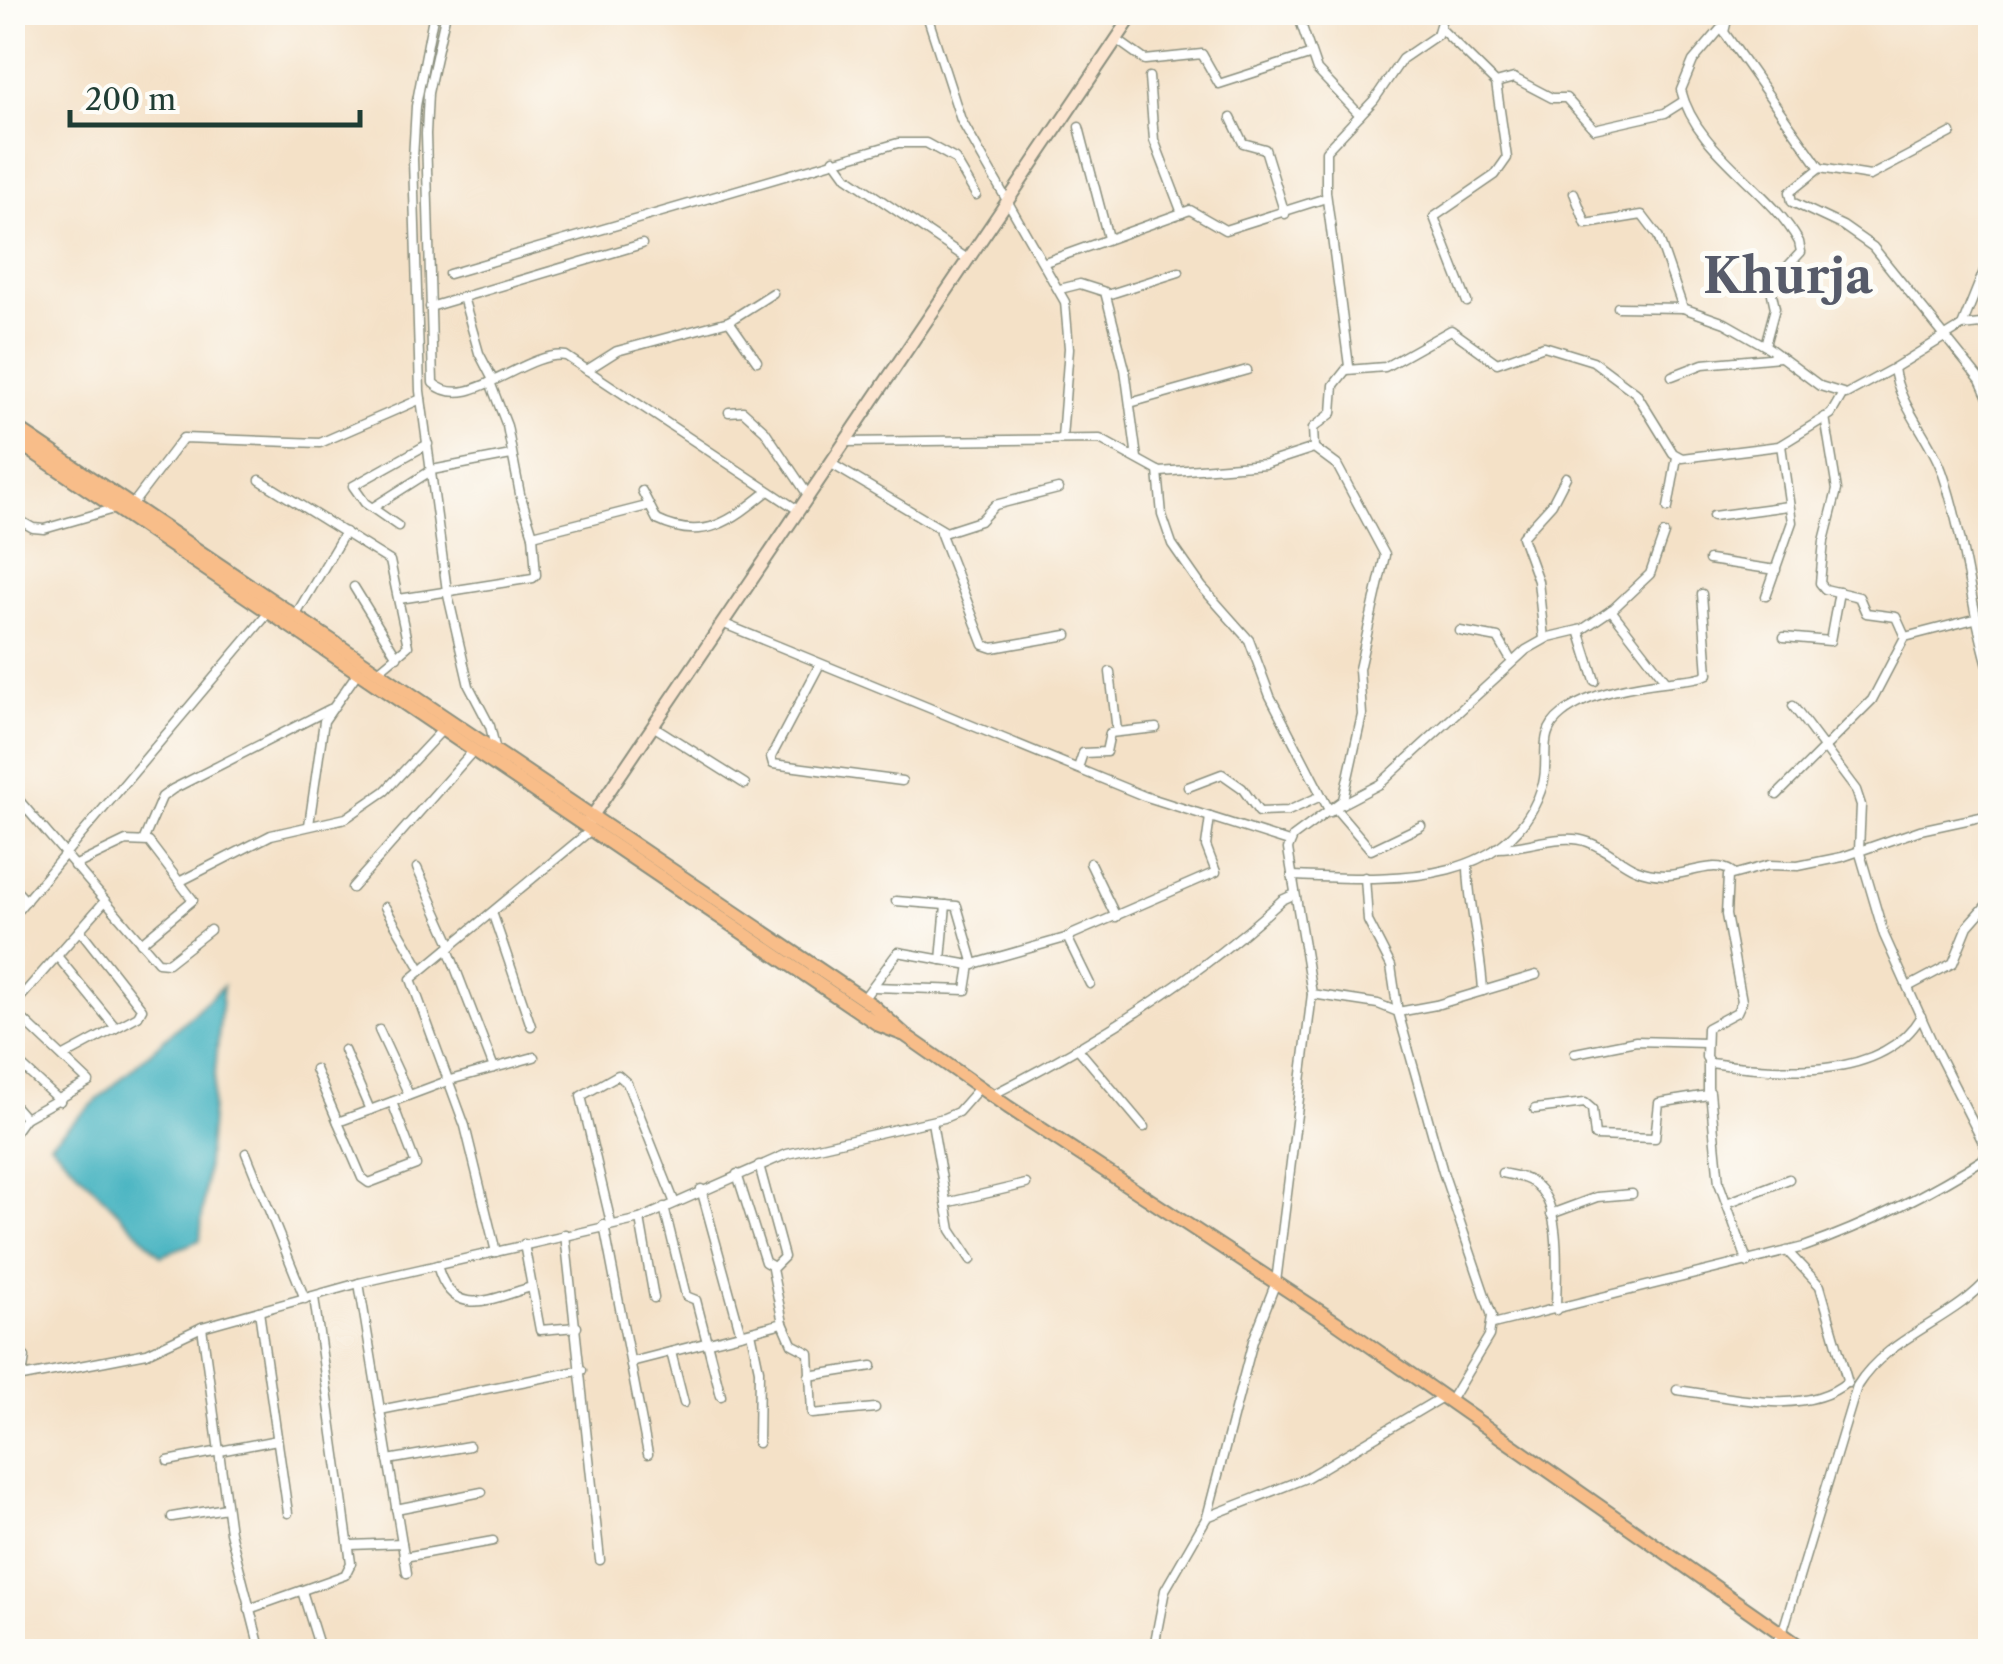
<svg xmlns="http://www.w3.org/2000/svg" width="2003" height="1664" font-family="'Libre Caslon Text',serif">
	<style>
		.water { fill: #46b4c1; stroke: #32787a; stroke-width: 2.5 }
		.lines { fill: none; stroke-linecap: round; stroke-linejoin: round }
		.minor-casing { stroke: #8a8f7e; stroke-width: 11 }
		.secondary-casing { stroke: #8a8f7e; stroke-width: 15 }
		.primary-casing { stroke: #8a8f7e; stroke-width: 16 }
		.minor { stroke: #fff; stroke-width: 8 }
		.secondary { stroke: #fce5d0; stroke-width: 11 }
		.primary { stroke: #f8bd89; stroke-width: 12 }
		.labels { text-anchor: middle; stroke-width: 10; stroke-linejoin: round; paint-order: stroke }
		.town-label { font-size: 48px; font-weight: bold; fill: #575b6a; stroke: #fdfcf7 }
	</style>
	<rect width="100%" height="100%" fill="#fdfcf7"/>
	<filter id="ink" filterUnits="userSpaceOnUse"><feTurbulence type="fractalNoise" baseFrequency=".01" numOctaves="2"/><feDisplacementMap in="SourceGraphic" scale="20" xChannelSelector="R" yChannelSelector="G"/><feConvolveMatrix kernelMatrix="1 2 1 2 8 2 1 2 1" color-interpolation-filters="sRGB"/></filter>
	<filter id="wash" filterUnits="userSpaceOnUse"><feTurbulence type="fractalNoise" baseFrequency=".0048" numOctaves="4" result="noise"/><feDisplacementMap in="SourceGraphic" scale="40" xChannelSelector="R" yChannelSelector="G"/><feGaussianBlur stdDeviation="2.25" result="paint"/><feColorMatrix in="noise" values="0 0 0 0 0 0 0 0 0 0 0 0 0 0 0 0 0 1.4 0 .05"/><feComposite in="paint" operator="in"/></filter>
	<g filter="url(#wash)">
		<rect width="100%" height="100%" fill="#f4e1c7"/>
		<!-- water -->
		<path class="water" d="M223 986 200 1240 161 1256 50 1143Z"/>
	</g>
	<g filter="url(#ink)">
		<g class="lines">
			<!-- minor casing -->
			<g class="minor-casing">
				<g id="minor">
					<path d="M434 12 416 106 413 159 420 391 447 591 469 686 490 726 496 751"/>
					<path d="M446 12 428 93 426 134 433 383C468 415 524 350 566 356L798 510"/>
					<path d="M926 12 961 120 1065 302 1069 348 1062 438"/>
					<path d="M1297 12 1317 70 1360 115"/>
					<path d="M1729 12 1724 32 1820 168 1790 192 1792 202 1843 226 1873 247 1980 380 1990 402"/>
					<path d="M1723 26 1693 61 1681 90C1696 152 1769 187 1799 242L1801 252 1775 280 1772 294 1775 308 1765 345"/>
					<path d="M1440 28 1496 83 1514 78 1552 98H1566L1594 129 1665 113 1684 101"/>
					<path d="M1117 40 1145 60 1202 54 1219 84 1309 55"/>
					<path d="M1149 77 1154 140 1182 213"/>
					<path d="M1231 118 1243 143 1265 149 1285 214"/>
					<path d="M1079 127 1108 238"/>
					<path d="M834 159 847 177 969 260"/>
					<path d="M1820 168 1870 176 1951 133"/>
					<path d="M1574 193 1586 224 1642 215 1658 236 1683 308 1725 323 1769 348 1820 386 1846 394 1894 368"/>
					<path d="M1990 256 1962 326 1894 368C1898 405 1932 439 1943 474 1965 539 1970 607 1990 672"/>
					<path d="M1045 262 1190 210 1225 230 1326 198"/>
					<path d="M449 274 898 143H926L955 159 976 195"/>
					<path d="M1060 289 1080 284 1105 292 1125 369 1137 458"/>
					<path d="M1107 295 1179 272"/>
					<path d="M463 297 479 353 493 380"/>
					<path d="M1467 302 1434 217 1495 175 1507 158 1496 83"/>
					<path d="M430 307 642 244"/>
					<path d="M1618 307 1683 308"/>
					<path d="M729 321 757 361"/>
					<path d="M1962 326 1990 323"/>
					<path d="M587 370 617 351 729 321 773 293"/>
					<path d="M1347 370 1385 367 1451 330 1497 363 1544 346 1593 361 1636 393 1673 453 1682 458 1779 446 1831 414 1842 395"/>
					<path d="M1672 376 1703 364 1780 357"/>
					<path d="M490 382 507 426 520 494 533 535 647 506"/>
					<path d="M1130 403 1247 370"/>
					<path d="M729 412 743 411 765 431 808 495"/>
					<path d="M1825 417 1837 490 1824 541 1820 583 1825 589 1859 597 1866 613 1896 617 1905 637"/>
					<path d="M844 442 1100 439 1160 472 1265 464 1314 448 1337 465 1385 555 1359 669 1362 715 1343 800 1293 837 1288 849 1312 994 1276 1282 1253 1341 1207 1517 1165 1590 1153 1652"/>
					<path d="M1314 448 1313 428 1332 413 1334 385 1349 366 1326 192V151L1374 100 1402 59 1437 35 1444 12"/>
					<path d="M830 463 946 532 980 521 995 505 1058 489"/>
					<path d="M1158 471 1162 515 1172 544 1202 587 1249 640 1270 696 1330 812"/>
					<path d="M260 480 390 561 408 646 378 671"/>
					<path d="M642 491 657 520C704 543 732 520 768 491"/>
					<path d="M132 505 183 438 320 443 421 399"/>
					<path d="M372 508 432 470 511 455"/>
					<path d="M1668 508 1677 457"/>
					<path d="M12 516 33 528 44 529 117 508"/>
					<path d="M1713 516 1788 506"/>
					<path d="M398 526 365 503 353 486 428 444"/>
					<path d="M940 532 984 645 993 648 1067 635"/>
					<path d="M1709 560 1776 570"/>
					<path d="M354 587 397 657"/>
					<path d="M1766 596 1792 522 1781 445"/>
					<path d="M399 599 533 578 536 575 533 535"/>
					<path d="M1611 610 1666 681"/>
					<path d="M294 618 345 532"/>
					<path d="M722 623 1144 796 1289 842"/>
					<path d="M1579 630 1595 681"/>
					<path d="M1460 631 1498 638 1512 662"/>
					<path d="M1784 637 1830 641 1839 592"/>
					<path d="M1544 639 1538 581 1522 537 1552 504 1566 477"/>
					<path d="M819 666 771 757 773 764 902 781"/>
					<path d="M1110 672 1117 731"/>
					<path d="M1793 706 1856 790 1861 805 1859 850 1884 935 1934 1046 1990 1156"/>
					<path d="M653 726 745 784"/>
					<path d="M1078 768 1083 753 1106 752 1110 733 1156 728"/>
					<path d="M1188 787 1222 774 1242 788 1259 812 1288 811 1321 796"/>
					<path d="M12 792 158 962 168 963 210 930"/>
					<path d="M1777 795 1872 700 1905 637 1990 615"/>
					<path d="M1340 805 1380 784 1526 650 1549 637 1583 629 1614 608 1650 574 1664 534"/>
					<path d="M1335 808 1371 850 1421 826"/>
					<path d="M309 825 324 721 358 672"/>
					<path d="M144 839 162 797 173 789 330 709"/>
					<path d="M1496 848C1524 849 1561 832 1588 842 1620 854 1625 874 1665 875 1686 876 1713 859 1732 872"/>
					<path d="M1090 863 1116 917"/>
					<path d="M74 866 126 841 149 842 193 900 141 943"/>
					<path d="M1468 867C1469 911 1481 948 1483 991"/>
					<path d="M417 868 452 946"/>
					<path d="M1292 876C1382 879 1510 892 1543 784 1550 757 1536 734 1562 714 1590 692 1636 685 1671 681 1683 679 1697 680 1708 674L1702 594"/>
					<path d="M1365 877 1368 921 1391 966 1398 1012 1436 1005 1536 975"/>
					<path d="M181 881 271 835 346 818 385 791 443 729"/>
					<path d="M12 886 26 901"/>
					<path d="M352 888 474 750"/>
					<path d="M896 901 957 906 974 965"/>
					<path d="M385 907 421 969"/>
					<path d="M493 915 531 1026"/>
					<path d="M12 917 270 611"/>
					<path d="M448 949 494 1068"/>
					<path d="M57 956 116 1028"/>
					<path d="M941 960 946 905"/>
					<path d="M1090 984 1069 941 1071 935 1216 872 1206 846 1210 817"/>
					<path d="M873 987 966 990 970 965"/>
					<path d="M1908 987 1953 963 1968 926 1990 901"/>
					<path d="M1312 994 1378 1004 1398 1012 1443 1172 1492 1316 1489 1336 1450 1401"/>
					<path d="M864 998 898 952 970 965 1069 937"/>
					<path d="M12 1007 105 901"/>
					<path d="M12 1009 89 1082 25 1118"/>
					<path d="M1921 1016C1882 1083 1776 1072 1710 1063L1706 1057 1707 1028 1737 1012 1742 1001 1726 915 1728 876 1769 865 1798 866 1842 857 1920 830 1990 815"/>
					<path d="M379 1030 409 1095"/>
					<path d="M344 1050 370 1110"/>
					<path d="M1079 1050 1144 1127"/>
					<path d="M1575 1053 1636 1041 1705 1043"/>
					<path d="M64 1056 138 1016 142 1009 80 930"/>
					<path d="M12 1057 60 1101"/>
					<path d="M315 1069 362 1178 369 1183 416 1165 392 1102"/>
					<path d="M1710 1092 1719 1183 1748 1263"/>
					<path d="M992 1095C1096 1042 1196 980 1282 900L1295 894"/>
					<path d="M12 1103 25 1118 12 1136"/>
					<path d="M1535 1109 1585 1103 1592 1109 1595 1136 1655 1138 1659 1103 1708 1095V1061"/>
					<path d="M338 1122 450 1080 534 1057"/>
					<path d="M932 1122 951 1230 971 1260"/>
					<path d="M246 1153 305 1299"/>
					<path d="M1990 1162V1164"/>
					<path d="M1502 1173C1514 1176 1529 1177 1538 1187 1563 1210 1556 1278 1556 1310"/>
					<path d="M737 1174 765 1262 772 1266"/>
					<path d="M701 1189 741 1334"/>
					<path d="M946 1203 1026 1184"/>
					<path d="M1727 1203 1789 1179"/>
					<path d="M664 1207 686 1296 696 1300 721 1396"/>
					<path d="M1551 1214 1597 1197 1632 1194"/>
					<path d="M640 1219 654 1298"/>
					<path d="M611 1223 581 1096 618 1075 627 1083 674 1201"/>
					<path d="M604 1225 648 1454"/>
					<path d="M565 1234 600 1560"/>
					<path d="M524 1244 540 1330 577 1327"/>
					<path d="M1787 1251 1820 1286 1848 1383"/>
					<path d="M496 1252 465 1126 411 979 591 830"/>
					<path d="M437 1265C452 1321 490 1299 531 1287"/>
					<path d="M359 1283 407 1573"/>
					<path d="M259 1311 288 1513"/>
					<path d="M783 1323 792 1344 809 1353 812 1414 875 1408"/>
					<path d="M1493 1324 1804 1247C1869 1224 1932 1192 1990 1155"/>
					<path d="M202 1327 230 1532 261 1652"/>
					<path d="M751 1332 759 1370 758 1443"/>
					<path d="M12 1345 25 1357 22 1376"/>
					<path d="M671 1352 684 1403"/>
					<path d="M631 1362 783 1323 772 1269 784 1257 759 1165"/>
					<path d="M809 1376 872 1366"/>
					<path d="M12 1379 147 1353 202 1327 359 1283 640 1219 787 1154 944 1118 958 1112 980 1087"/>
					<path d="M1677 1390C1727 1396 1804 1418 1847 1382"/>
					<path d="M380 1410 582 1370"/>
					<path d="M388 1460 469 1446"/>
					<path d="M168 1461 277 1440"/>
					<path d="M396 1509 482 1492"/>
					<path d="M172 1517 226 1508"/>
					<path d="M1207 1517 1306 1478 1442 1397"/>
					<path d="M351 1545 402 1543"/>
					<path d="M404 1557 493 1541"/>
					<path d="M302 1591 321 1652"/>
					<path d="M249 1609 345 1575 351 1563 314 1297"/>
					<path d="M1769 1652 1782 1634 1857 1386C1888 1336 1953 1321 1990 1277"/>
				</g>
			</g>
			<!-- secondary casing -->
			<g class="secondary-casing">
				<path id="secondary" d="M589 821 1135 12"/>
			</g>
			<!-- primary casing -->
			<g class="primary-casing">
				<g id="primary">
					<path d="M12 425 872 1005 905 1035 1008 1107 1336 1322 1808 1652"/>
					<path d="M12 438 879 1025 902 1034"/>
				</g>
			</g>
			<!-- minor -->
			<use href="#minor" class="minor"/>
			<!-- secondary -->
			<use href="#secondary" class="secondary"/>
			<!-- primary -->
			<use href="#primary" class="primary"/>
		</g>
	</g>
	<g class="labels">
		<!-- town labels -->
		<g class="town-label">
			<text x="1788" y="293">Khurja</text>
		</g>
	</g>
	<!-- margin -->
	<rect width="2003" height="1664" fill="none" stroke="#fdfcf7" stroke-width="50"/>
	<!-- scale -->
	<path d="M70 110v15h290v-15" fill="none" stroke="#1f3d34" stroke-width="5"/>
	<text x="85" y="110" font-size="30" fill="#1f3d34" stroke="#fdfcf7" stroke-width="8" paint-order="stroke">200 m</text>
</svg>
